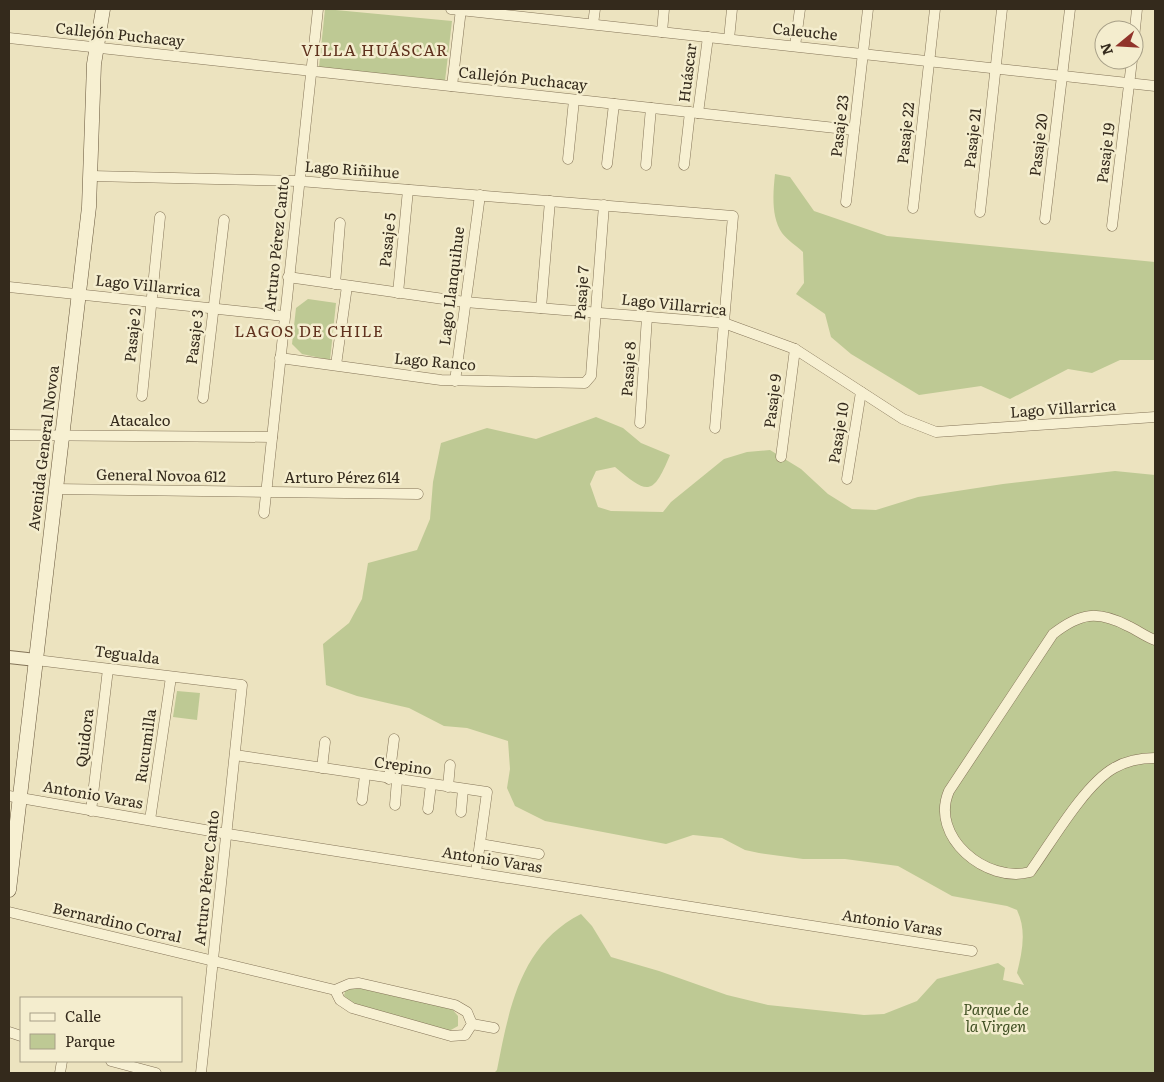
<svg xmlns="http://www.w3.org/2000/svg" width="1164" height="1082" font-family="Literata,serif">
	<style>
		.green { fill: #bec994 }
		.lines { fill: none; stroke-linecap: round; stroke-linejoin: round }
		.minor-casing { stroke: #847458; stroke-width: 11 }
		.tertiary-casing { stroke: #847458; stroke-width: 14 }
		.secondary-casing { stroke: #66553b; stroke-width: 15 }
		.minor { stroke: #f7f0d2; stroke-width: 10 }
		.tertiary { stroke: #f7f0d2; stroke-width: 12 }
		.secondary { stroke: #f7f0d2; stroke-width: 14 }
		.labels { text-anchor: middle; stroke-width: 5; stroke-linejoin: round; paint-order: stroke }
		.street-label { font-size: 15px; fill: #342a1c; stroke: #f4edce }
		.park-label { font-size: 15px; font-style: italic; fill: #405023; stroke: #f4edce }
		.neighbourhood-label { font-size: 16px; letter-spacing: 1px; fill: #5f311d; stroke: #f4edce }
	</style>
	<rect width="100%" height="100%" fill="#ece3bf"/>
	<!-- green -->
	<g class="green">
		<path d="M325 9 452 21 445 81 319 67Z"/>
		<path d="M775 174 790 177 814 211 887 236 1155 262V360H1120L1092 373 1068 369 1010 399 981 386 919 395 851 354 831 337 825 314 796 294 804 283 803 252C797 246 787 240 782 233 771 217 773 193 775 174Z"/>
		<path d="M308 299 336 303 330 360 302 354 292 344 296 308Z"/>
		<path d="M596 417 623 428 641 443 670 455C653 496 648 495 615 467L596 471 590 484 598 507 611 511 663 512 671 502 724 459 747 452 770 450 801 469 828 494 852 509 876 510 918 497 1003 484 1115 471 1155 475V1073H494L497 1070C509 1009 520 945 581 914L592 926 611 957 659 971 727 995 768 1005 864 1015 884 1014 917 1001 937 979 998 963 1005 968 1003 980 1024 985 1017 973C1022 952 1027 931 1017 910L1007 906 952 896 898 866 845 859H803L759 853 745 850 722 838 693 835 666 844 545 821 515 806 507 788 510 769 508 741 467 728 444 726 409 708 357 696 326 685 323 644 349 623 362 599 368 563 417 550 430 519 433 482 441 443 487 428 536 439Z"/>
		<path d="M177 691 200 693 197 720 173 717Z"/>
		<path d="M354 987 452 1009 458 1016V1026L449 1031 354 1004 344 996 345 991Z"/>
	</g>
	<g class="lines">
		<!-- minor casing -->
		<g class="minor-casing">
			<g id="minor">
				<path d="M451 9 1155 86"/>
				<path d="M593 24 595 9"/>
				<path d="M662 32 664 9"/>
				<path d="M9 38 854 130"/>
				<path d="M1134 38 1137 9"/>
				<path d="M729 39 732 9"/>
				<path d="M795 46 800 9"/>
				<path d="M452 86 461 9"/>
				<path d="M698 113 708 37"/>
				<path d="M568 159 574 100"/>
				<path d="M607 164 614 104"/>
				<path d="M646 165 651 108"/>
				<path d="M684 165 690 112"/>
				<path d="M92 176 299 181 733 216 715 428"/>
				<path d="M846 202 868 9"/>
				<path d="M913 208 935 9"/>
				<path d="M980 212 1002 9"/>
				<path d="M1045 219 1070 9"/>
				<path d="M1112 226 1132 60"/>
				<path d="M288 277 465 302 724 323 795 349 903 419 936 432 1155 417"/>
				<path d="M335 284 340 223"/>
				<path d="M9 287 284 316"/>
				<path d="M398 293 408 190"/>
				<path d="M541 308 550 201"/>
				<path d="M280 358 441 380 585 383 591 376 604 205"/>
				<path d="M336 365 347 286"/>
				<path d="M455 381 480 195"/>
				<path d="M142 396 160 217"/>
				<path d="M203 398 224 220"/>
				<path d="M640 423 647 317"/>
				<path d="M9 435 272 437"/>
				<path d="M781 457 795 349"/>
				<path d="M847 479 861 392"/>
				<path d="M55 489 418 494"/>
				<path d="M264 513 318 9"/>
				<path d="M1155 640C1146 637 1137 630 1128 626 1097 610 1080 613 1053 634L949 791C929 837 987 884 1030 872 1051 843 1084 785 1114 768 1126 761 1142 758 1155 758"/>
				<path d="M36 660 242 685 201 1073"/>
				<path d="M235 755 487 792 476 872"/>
				<path d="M322 768 325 742"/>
				<path d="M389 779 394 739"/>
				<path d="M448 787 450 765"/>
				<path d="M9 796 228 834 972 951"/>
				<path d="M362 800 365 775"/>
				<path d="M395 805 397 780"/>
				<path d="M428 809 431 784"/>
				<path d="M91 811 108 669"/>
				<path d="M461 812 463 789"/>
				<path d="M150 820 171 677"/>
				<path d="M480 844 539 854"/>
				<path d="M9 912 335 990 349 984 359 983 455 1005 467 1012 472 1024 465 1035 451 1036 352 1008 340 1000 335 990"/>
				<path d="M472 1024 494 1028"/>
				<path d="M9 1032 21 1036"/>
				<path d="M111 1061 156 1073"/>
				<path d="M60 1073 62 1061"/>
			</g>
		</g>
		<!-- tertiary casing -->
		<g class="tertiary-casing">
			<path id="tertiary" d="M9 657 36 660"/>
		</g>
		<!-- secondary casing -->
		<g class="secondary-casing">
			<path id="secondary" d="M9 890 89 207 94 64 103 9"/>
		</g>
		<!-- minor -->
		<use href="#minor" class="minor"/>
		<!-- tertiary -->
		<use href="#tertiary" class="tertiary"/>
		<!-- secondary -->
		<use href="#secondary" class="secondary"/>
	</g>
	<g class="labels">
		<!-- street labels -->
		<g class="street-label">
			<text transform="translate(805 32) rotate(6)" y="5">Caleuche</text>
			<text transform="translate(120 35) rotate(6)" y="5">Callejón Puchacay</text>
			<text transform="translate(688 73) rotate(-83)" y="5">Huáscar</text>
			<text transform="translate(523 79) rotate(6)" y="5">Callejón Puchacay</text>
			<text transform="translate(840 126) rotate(-83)" y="5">Pasaje 23</text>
			<text transform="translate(906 133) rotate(-84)" y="5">Pasaje 22</text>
			<text transform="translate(973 138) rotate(-84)" y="5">Pasaje 21</text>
			<text transform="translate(1039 145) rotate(-83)" y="5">Pasaje 20</text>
			<text transform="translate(1106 153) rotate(-83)" y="5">Pasaje 19</text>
			<text transform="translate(352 170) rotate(4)" y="5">Lago Riñihue</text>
			<text transform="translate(388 240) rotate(-84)" y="5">Pasaje 5</text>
			<text transform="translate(277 244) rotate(-84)" y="5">Arturo Pérez Canto</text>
			<text transform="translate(148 286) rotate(6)" y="5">Lago Villarrica</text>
			<text transform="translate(452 286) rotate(-83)" y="5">Lago Llanquihue</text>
			<text transform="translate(582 293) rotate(-86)" y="5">Pasaje 7</text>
			<text transform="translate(674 305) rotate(6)" y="5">Lago Villarrica</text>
			<text transform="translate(133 335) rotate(-84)" y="5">Pasaje 2</text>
			<text transform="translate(195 337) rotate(-83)" y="5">Pasaje 3</text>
			<text transform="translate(435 362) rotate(5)" y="5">Lago Ranco</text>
			<text transform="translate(629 369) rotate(-86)" y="5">Pasaje 8</text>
			<text transform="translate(773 401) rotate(-83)" y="5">Pasaje 9</text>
			<text transform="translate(1063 409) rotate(-4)" y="5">Lago Villarrica</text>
			<text x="140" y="426">Atacalco</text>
			<text transform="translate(839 433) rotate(-81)" y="5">Pasaje 10</text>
			<text transform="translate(44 448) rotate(-83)" y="5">Avenida General Novoa</text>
			<text transform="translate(161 476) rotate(1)" y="5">General Novoa 612</text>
			<text x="342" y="483">Arturo Pérez 614</text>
			<text transform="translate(127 655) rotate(7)" y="5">Tegualda</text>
			<text transform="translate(85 738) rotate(-83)" y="5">Quidora</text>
			<text transform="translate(146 746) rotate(-82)" y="5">Rucumilla</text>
			<text transform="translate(403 766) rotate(8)" y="5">Crepino</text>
			<text transform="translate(93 795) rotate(10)" y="5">Antonio Varas</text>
			<text transform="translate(492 860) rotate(9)" y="5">Antonio Varas</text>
			<text transform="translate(207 878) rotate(-84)" y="5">Arturo Pérez Canto</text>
			<text transform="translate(117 923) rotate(13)" y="5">Bernardino Corral</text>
			<text transform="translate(892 923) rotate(9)" y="5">Antonio Varas</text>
		</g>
		<!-- park labels -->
		<g class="park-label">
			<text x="996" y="1015">Parque de<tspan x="996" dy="17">la Virgen</tspan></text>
		</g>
		<!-- neighbourhood labels -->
		<g class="neighbourhood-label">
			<text x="375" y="56">VILLA HUÁSCAR</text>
			<text x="309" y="337">LAGOS DE CHILE</text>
		</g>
	</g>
	<!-- border -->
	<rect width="1164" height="1082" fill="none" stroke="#342a1c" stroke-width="20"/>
	<!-- legend -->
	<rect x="20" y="997" width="162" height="65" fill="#f4edce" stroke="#a79f87"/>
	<rect x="30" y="1013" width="25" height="8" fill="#f7f0d2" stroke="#a79f87"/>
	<text x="65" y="1022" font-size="15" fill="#342a1c">Calle</text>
	<rect x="30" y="1034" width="25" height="15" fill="#bec994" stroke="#a79f87"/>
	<text x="65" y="1047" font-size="15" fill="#342a1c">Parque</text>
	<!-- north arrow -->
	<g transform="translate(1119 45) rotate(252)"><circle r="24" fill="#f4edce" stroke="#a79f87"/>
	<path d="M0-4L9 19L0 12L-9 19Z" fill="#91342a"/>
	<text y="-8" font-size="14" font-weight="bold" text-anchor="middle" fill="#342a1c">N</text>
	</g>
</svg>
